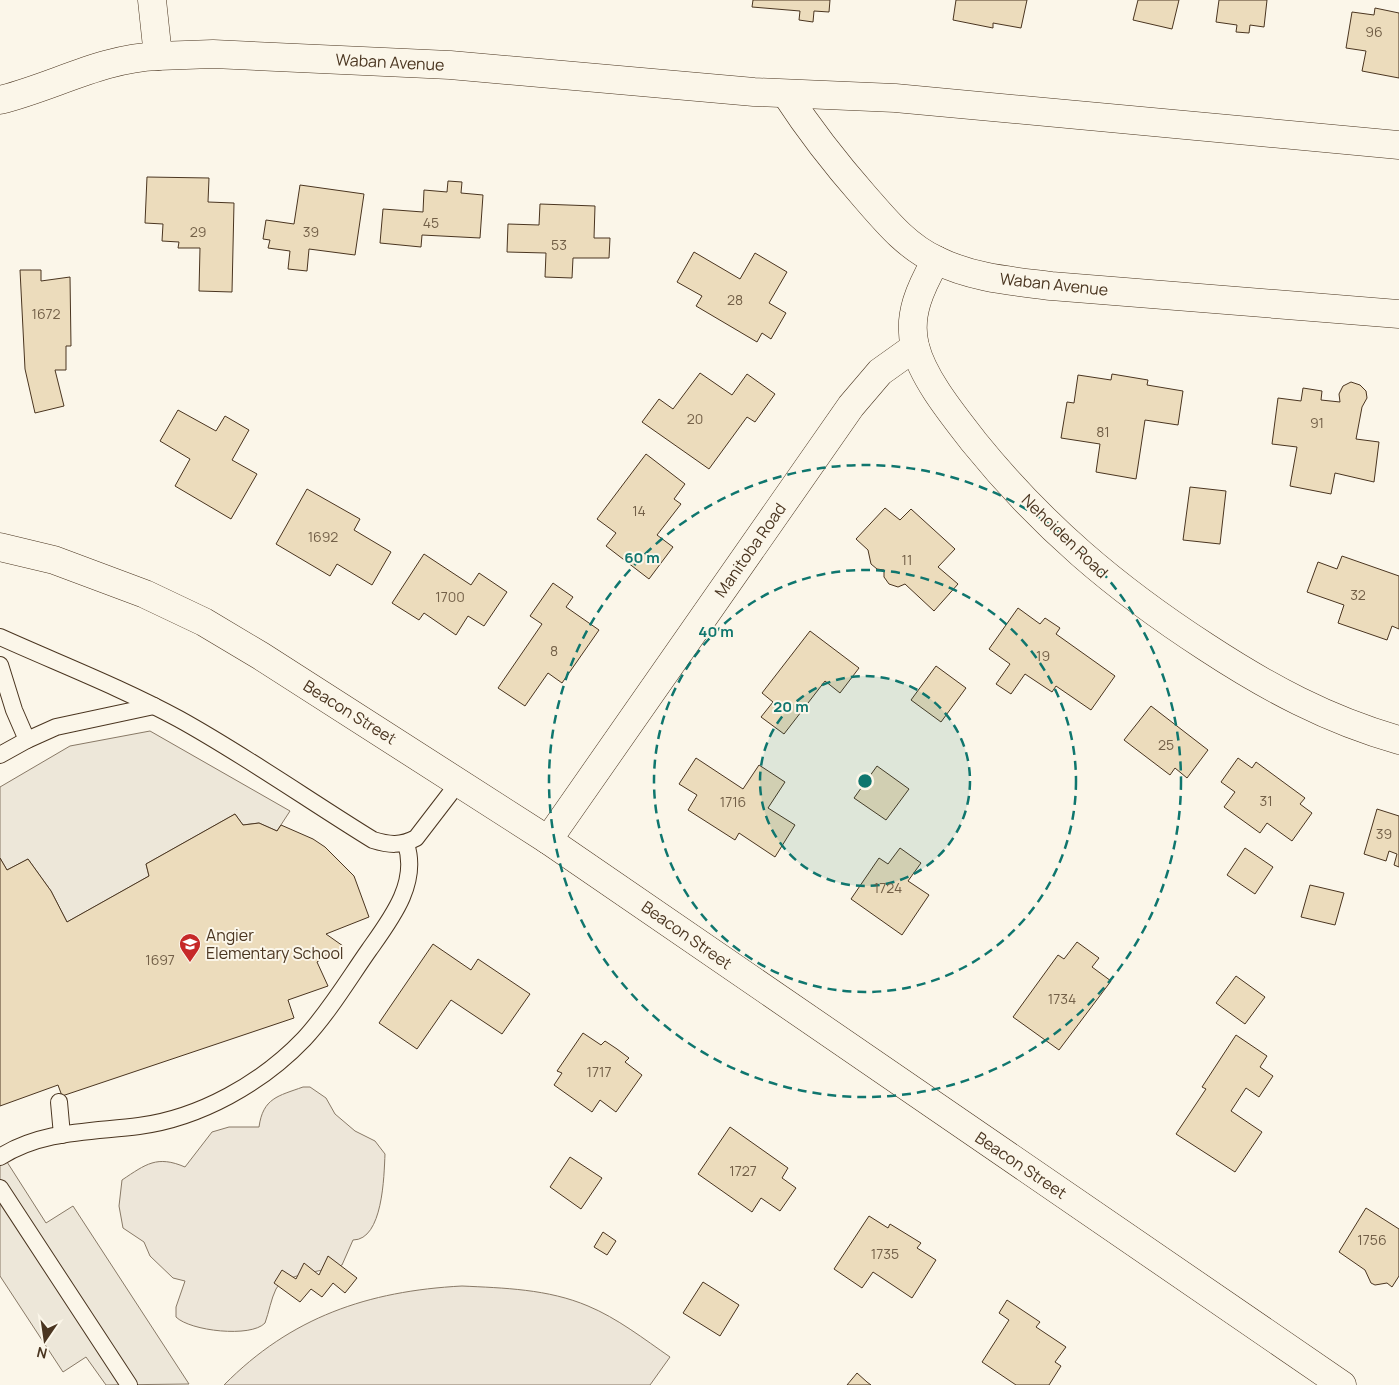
<svg xmlns="http://www.w3.org/2000/svg" width="1399" height="1385" font-family="Manrope,sans-serif">
	<style>
		.green { fill: #ede6d9; stroke: #887966 }
		.parking { fill: #ede7d9; stroke: #887966 }
		.building { fill: #ecdcbc; stroke: #4a3520 }
		.lines { fill: none; stroke-linecap: round; stroke-linejoin: round }
		.service-casing { stroke: #4a3520; stroke-width: 18 }
		.minor-casing { stroke: #4a3520; stroke-width: 29 }
		.tertiary-casing { stroke: #4a3520; stroke-width: 29 }
		.secondary-casing { stroke: #4a3520; stroke-width: 29 }
		.service { stroke: #fbf6e9; stroke-width: 16 }
		.minor { stroke: #fbf6e9; stroke-width: 28 }
		.tertiary { stroke: #fbf6e9; stroke-width: 28 }
		.secondary { stroke: #fbf6e9; stroke-width: 28 }
		.ring { fill: none; stroke: #0f766e; stroke-width: 2.5; stroke-dasharray: 9 6 }
		.labels { text-anchor: middle; stroke-width: 4; stroke-linejoin: round; paint-order: stroke }
		.number-label { font-size: 14px; fill: #725f47 }
		.street-label { font-size: 16px; fill: #4a3520; stroke: #fbf6e9 }
		.poi-label { font-size: 16px; fill: #4a3520; stroke: #fbf6e9; text-anchor: start }
		.centre { fill: #0f766e; stroke: #fbf6e9; stroke-width: 2.5 }
		.ring-label { font-size: 15px; text-anchor: middle; font-weight: bold; fill: #0f766e; stroke: #fbf6e9; stroke-width: 4; stroke-linejoin: round; paint-order: stroke }
	</style>
	<rect width="100%" height="100%" fill="#fbf6e9"/>
	<!-- green -->
	<g class="green">
		<path d="M303 1087H310L326 1098 335 1114 355 1131 375 1141 385 1154C384 1176 383 1240 353 1240L342 1265C324 1272 285 1273 276 1289 271 1299 269 1312 265 1323 251 1338 190 1331 176 1317V1307L185 1281 173 1278 150 1256 144 1242 123 1228 119 1206 122 1180C146 1164 157 1155 185 1167L212 1132 229 1127H259C263 1098 278 1096 303 1087Z"/>
		<path d="M462 1286C504 1288 548 1289 588 1306 617 1318 644 1339 670 1357L650 1385H224C291 1317 368 1291 462 1286Z"/>
	</g>
	<!-- parking -->
	<g class="parking">
		<path d="M150 731 290 811 277 831 259 823 243 825 235 814 146 864 149 876 67 922 51 891 28 859 7 870 0 858V787L70 746Z"/>
		<path d="M0 1151 46 1223 73 1206 189 1384 106 1385 86 1357 63 1372 0 1276Z"/>
	</g>
	<!-- building -->
	<g class="building">
		<path d="M753 0H830L829 12 814 11 813 22 799 20 800 11 752 7Z"/>
		<path d="M956 0H1027L1021 28 993 23V28L953 20Z"/>
		<path d="M1138 0H1179L1172 29 1133 20Z"/>
		<path d="M1219 0H1267L1264 27 1250 25 1249 33 1236 32 1237 25 1216 22Z"/>
		<path d="M1375 8 1399 13V78L1362 71 1366 51 1346 48 1352 12 1374 15Z"/>
		<path d="M147 177 209 178 208 202 234 203 232 292 199 291 200 248H178L179 242 162 241 163 224 145 223Z"/>
		<path d="M448 181 462 182 461 193 483 195 480 238 422 235 421 247 380 243 383 209 423 212 424 190 447 192Z"/>
		<path d="M300 185 364 194 355 255 309 249 307 271 288 269 290 251 268 248 270 240 263 239 266 220 294 224Z"/>
		<path d="M540 204 595 206 594 238H610L609 258H573L572 278 545 277 546 253 507 252 508 224 539 225Z"/>
		<path d="M694 252 740 279 755 253 787 272 769 303 786 313 771 339 762 333 757 342 696 306 702 296 677 282Z"/>
		<path d="M20 270H41V281L70 277 71 346H66V370H55L64 406 35 413 25 369Z"/>
		<path d="M700 373 732 395 747 374 775 394 755 422 747 417 709 469 642 422 659 399 673 409Z"/>
		<path d="M1112 374 1148 380 1147 385 1183 391 1178 425 1145 420 1136 479 1096 472 1100 444 1061 438 1067 402 1074 403 1078 375 1111 380Z"/>
		<path d="M1351 382 1360 385 1366 391 1367 398 1362 407 1356 439 1379 442 1374 482 1335 473 1331 494 1290 486 1297 447 1272 444 1278 398 1301 401 1303 388 1322 391 1321 400 1340 402 1339 394 1343 386Z"/>
		<path d="M178 410 216 431 225 416 249 430 232 460 257 474 231 519 175 486 190 459 160 441Z"/>
		<path d="M646 454 685 484 674 499 681 504 657 535 673 547 649 579 606 546 616 533 597 519Z"/>
		<path d="M1190 487 1226 491 1220 544 1183 540Z"/>
		<path d="M307 489 360 519 354 530 391 552 372 585 337 564 330 576 276 544Z"/>
		<path d="M885 508 900 520 911 509 955 549 938 567 958 584 934 611 905 584 898 587 889 584 884 577V570L877 569 871 564 868 550 856 539Z"/>
		<path d="M424 554 471 585 479 573 507 592 484 626 468 616 456 635 424 613 419 620 392 603Z"/>
		<path d="M1342 556 1399 576V629L1392 626 1387 640 1338 623 1344 605 1307 592 1318 562 1337 569Z"/>
		<path d="M553 583 573 597 566 607 599 630 562 683 548 673 525 706 498 688 542 624 530 616Z"/>
		<path d="M1018 608 1040 624 1045 618 1060 628 1056 634 1115 676 1091 710 1056 686 1052 692 1025 674 1011 694 996 684 1010 664 989 649Z"/>
		<path d="M810 631 859 668 840 693 825 681 784 734 761 717 773 702 762 693Z"/>
		<path d="M936 666 966 688 941 722 911 700Z"/>
		<path d="M1151 706 1208 750 1187 778 1175 768 1170 775 1124 740Z"/>
		<path d="M696 758 743 789 759 765 785 782 768 808 795 825 775 857 739 833 735 840 688 810 697 795 679 784Z"/>
		<path d="M1238 758 1252 768 1256 762 1305 798 1300 804 1312 813 1292 841 1267 823 1260 833 1224 807 1235 792 1221 782Z"/>
		<path d="M877 766 909 789 886 820 854 798Z"/>
		<path d="M1377 809 1399 816V867L1394 865 1397 854 1389 851 1386 861 1364 854Z"/>
		<path d="M235 814 243 825 259 823 277 831 281 825 313 839 325 847 354 876 369 917 326 934 343 946 335 959 328 954 317 962 328 986 288 1000 294 1018 62 1096 58 1085 0 1106V858L7 870 28 859 51 891 67 922 149 876 146 864Z"/>
		<path d="M900 848 921 863 908 881 929 895 902 935 851 899 879 858 888 864Z"/>
		<path d="M1245 848 1273 867 1255 894 1227 875Z"/>
		<path d="M1310 885 1344 893 1335 925 1301 917Z"/>
		<path d="M1077 942 1099 958 1092 967 1111 981 1059 1050 1013 1017 1058 955 1064 959Z"/>
		<path d="M433 944 471 970 478 959 530 994 502 1034 451 1000 417 1049 379 1023Z"/>
		<path d="M1236 976 1265 997 1245 1024 1216 1003Z"/>
		<path d="M583 1033 601 1045 605 1041 617 1049 629 1058 625 1062 642 1075 616 1112 600 1100 592 1112 554 1085 562 1073 557 1071Z"/>
		<path d="M1236 1035 1267 1056 1260 1067 1273 1076 1259 1097 1246 1088 1231 1111 1262 1132 1235 1172 1176 1134 1206 1089 1202 1087Z"/>
		<path d="M730 1127 788 1168 782 1178 796 1188 780 1211 761 1198 752 1212 698 1174Z"/>
		<path d="M570 1157 602 1178 581 1209 550 1187Z"/>
		<path d="M1366 1208 1399 1229V1276L1392 1287 1387 1283 1375 1285 1371 1283 1365 1270 1339 1252Z"/>
		<path d="M869 1216 888 1228 890 1224 921 1243 917 1248 936 1260 912 1298 873 1272 862 1288 834 1269Z"/>
		<path d="M603 1232 616 1241 607 1255 594 1247Z"/>
		<path d="M328 1256 357 1278 345 1293 333 1283 322 1297 311 1289 300 1302 274 1283 282 1270 296 1279 304 1263 319 1275Z"/>
		<path d="M703 1282 739 1305 720 1336 683 1313Z"/>
		<path d="M1007 1300 1040 1322 1036 1327 1066 1347 1055 1362 1061 1366 1049 1385H1016L982 1362 1009 1320 999 1313Z"/>
		<path d="M857 1373 867 1382 871 1385H847Z"/>
	</g>
	<g class="lines">
		<!-- service casing -->
		<g class="service-casing">
			<g id="service">
				<path d="M0 637C60 664 122 688 179 719 246 756 308 800 373 840 389 845 401 846 416 838L459 782"/>
				<path d="M0 665 14 710 27 740 56 727 154 706"/>
				<path d="M0 755 27 740"/>
				<path d="M59 1102 62 1135"/>
				<path d="M0 1157C42 1130 92 1132 139 1126 200 1118 262 1083 304 1039 329 1012 348 980 369 950 391 919 419 883 406 844"/>
				<path d="M0 1188 129 1385"/>
			</g>
		</g>
		<!-- minor casing -->
		<g class="minor-casing">
			<g id="minor">
				<path d="M158 56 213 54 450 65 754 92 895 98 1399 145"/>
				<path d="M786 94C810 131 836 164 865 197 886 221 906 246 936 260 972 278 1012 281 1051 286L1399 314"/>
				<path d="M936 260C921 287 907 315 915 346 923 379 954 416 974 442 1042 526 1115 588 1206 647 1267 687 1328 720 1399 740"/>
				<path d="M548 840 851 406 880 372 915 347"/>
			</g>
		</g>
		<!-- tertiary casing -->
		<g class="tertiary-casing">
			<path id="tertiary" d="M0 100C53 87 102 58 158 56L152 0"/>
		</g>
		<!-- secondary casing -->
		<g class="secondary-casing">
			<path id="secondary" d="M0 547 54 560 145 594 204 622 261 656 548 840 1342 1385"/>
		</g>
		<!-- service -->
		<use href="#service" class="service"/>
		<!-- minor -->
		<use href="#minor" class="minor"/>
		<!-- tertiary -->
		<use href="#tertiary" class="tertiary"/>
		<!-- secondary -->
		<use href="#secondary" class="secondary"/>
	</g>
	<!-- distance rings -->
	<circle cx="865" cy="781" r="105" fill="#0f766e" fill-opacity=".12"/>
	<g class="ring">
		<circle cx="865" cy="781" r="105"/>
		<circle cx="865" cy="781" r="211"/>
		<circle cx="865" cy="781" r="316"/>
	</g>
	<!-- icons -->
	<defs>
		<g id="school-pin" transform="scale(1.125)"><path d="M0 17L-7.5 6A9.5 9.5 0 1 1 7.5 6Z" fill="#c62828" stroke="#fbf6e9"/><path d="M0-5L7-2L0 1L-7-2ZM-4 1L0 2.5L4 1V4Q0 6-4 4Z" fill="#fff"/></g>
	</defs>
	<g fill-rule="evenodd">
		<use href="#school-pin" x="190" y="944"/>
	</g>
	<g class="labels">
		<!-- number labels -->
		<g class="number-label">
			<text x="1374" y="37">96</text>
			<text x="431" y="228">45</text>
			<text x="198" y="237">29</text>
			<text x="311" y="237">39</text>
			<text x="559" y="250">53</text>
			<text x="735" y="305">28</text>
			<text x="46" y="319">1672</text>
			<text x="695" y="424">20</text>
			<text x="1317" y="428">91</text>
			<text x="1103" y="437">81</text>
			<text x="639" y="516">14</text>
			<text x="323" y="542">1692</text>
			<text x="907" y="565">11</text>
			<text x="1358" y="600">32</text>
			<text x="450" y="602">1700</text>
			<text x="554" y="656">8</text>
			<text x="1043" y="661">19</text>
			<text x="1166" y="750">25</text>
			<text x="1266" y="806">31</text>
			<text x="733" y="807">1716</text>
			<text x="1384" y="839">39</text>
			<text x="888" y="893">1724</text>
			<text x="160" y="965">1697</text>
			<text x="1062" y="1004">1734</text>
			<text x="599" y="1077">1717</text>
			<text x="743" y="1176">1727</text>
			<text x="1372" y="1245">1756</text>
			<text x="885" y="1259">1735</text>
		</g>
		<!-- street labels -->
		<g class="street-label">
			<text transform="translate(390 62) rotate(3)" y="6">Waban Avenue</text>
			<text transform="translate(1054 284) rotate(6)" y="6">Waban Avenue</text>
			<text transform="translate(1065 536) rotate(44)" y="6">Nehoiden Road</text>
			<text transform="translate(750 550) rotate(-55)" y="6">Manitoba Road</text>
			<text transform="translate(350 712) rotate(32)" y="6">Beacon Street</text>
			<text transform="translate(687 935) rotate(35)" y="6">Beacon Street</text>
			<text transform="translate(1021 1165) rotate(34)" y="6">Beacon Street</text>
		</g>
		<!-- poi labels -->
		<g class="poi-label">
			<text x="206" y="941">Angier<tspan x="206" dy="18">Elementary School</tspan></text>
		</g>
	</g>
	<circle cx="865" cy="781" r="8" class="centre"/>
	<g class="ring-label">
		<text x="642" y="563">60 m</text>
		<text x="716" y="637">40 m</text>
		<text x="791" y="712">20 m</text>
	</g>
	<!-- north arrow -->
	<g transform="translate(45 1340) rotate(193)" stroke="#fbf6e9" stroke-width="4" paint-order="stroke">
	<path d="M0-4L9 19L0 12L-9 19Z" fill="#4a3520"/>
	<text y="-8" font-size="14" font-weight="bold" text-anchor="middle" fill="#4a3520">N</text>
	</g>
</svg>
